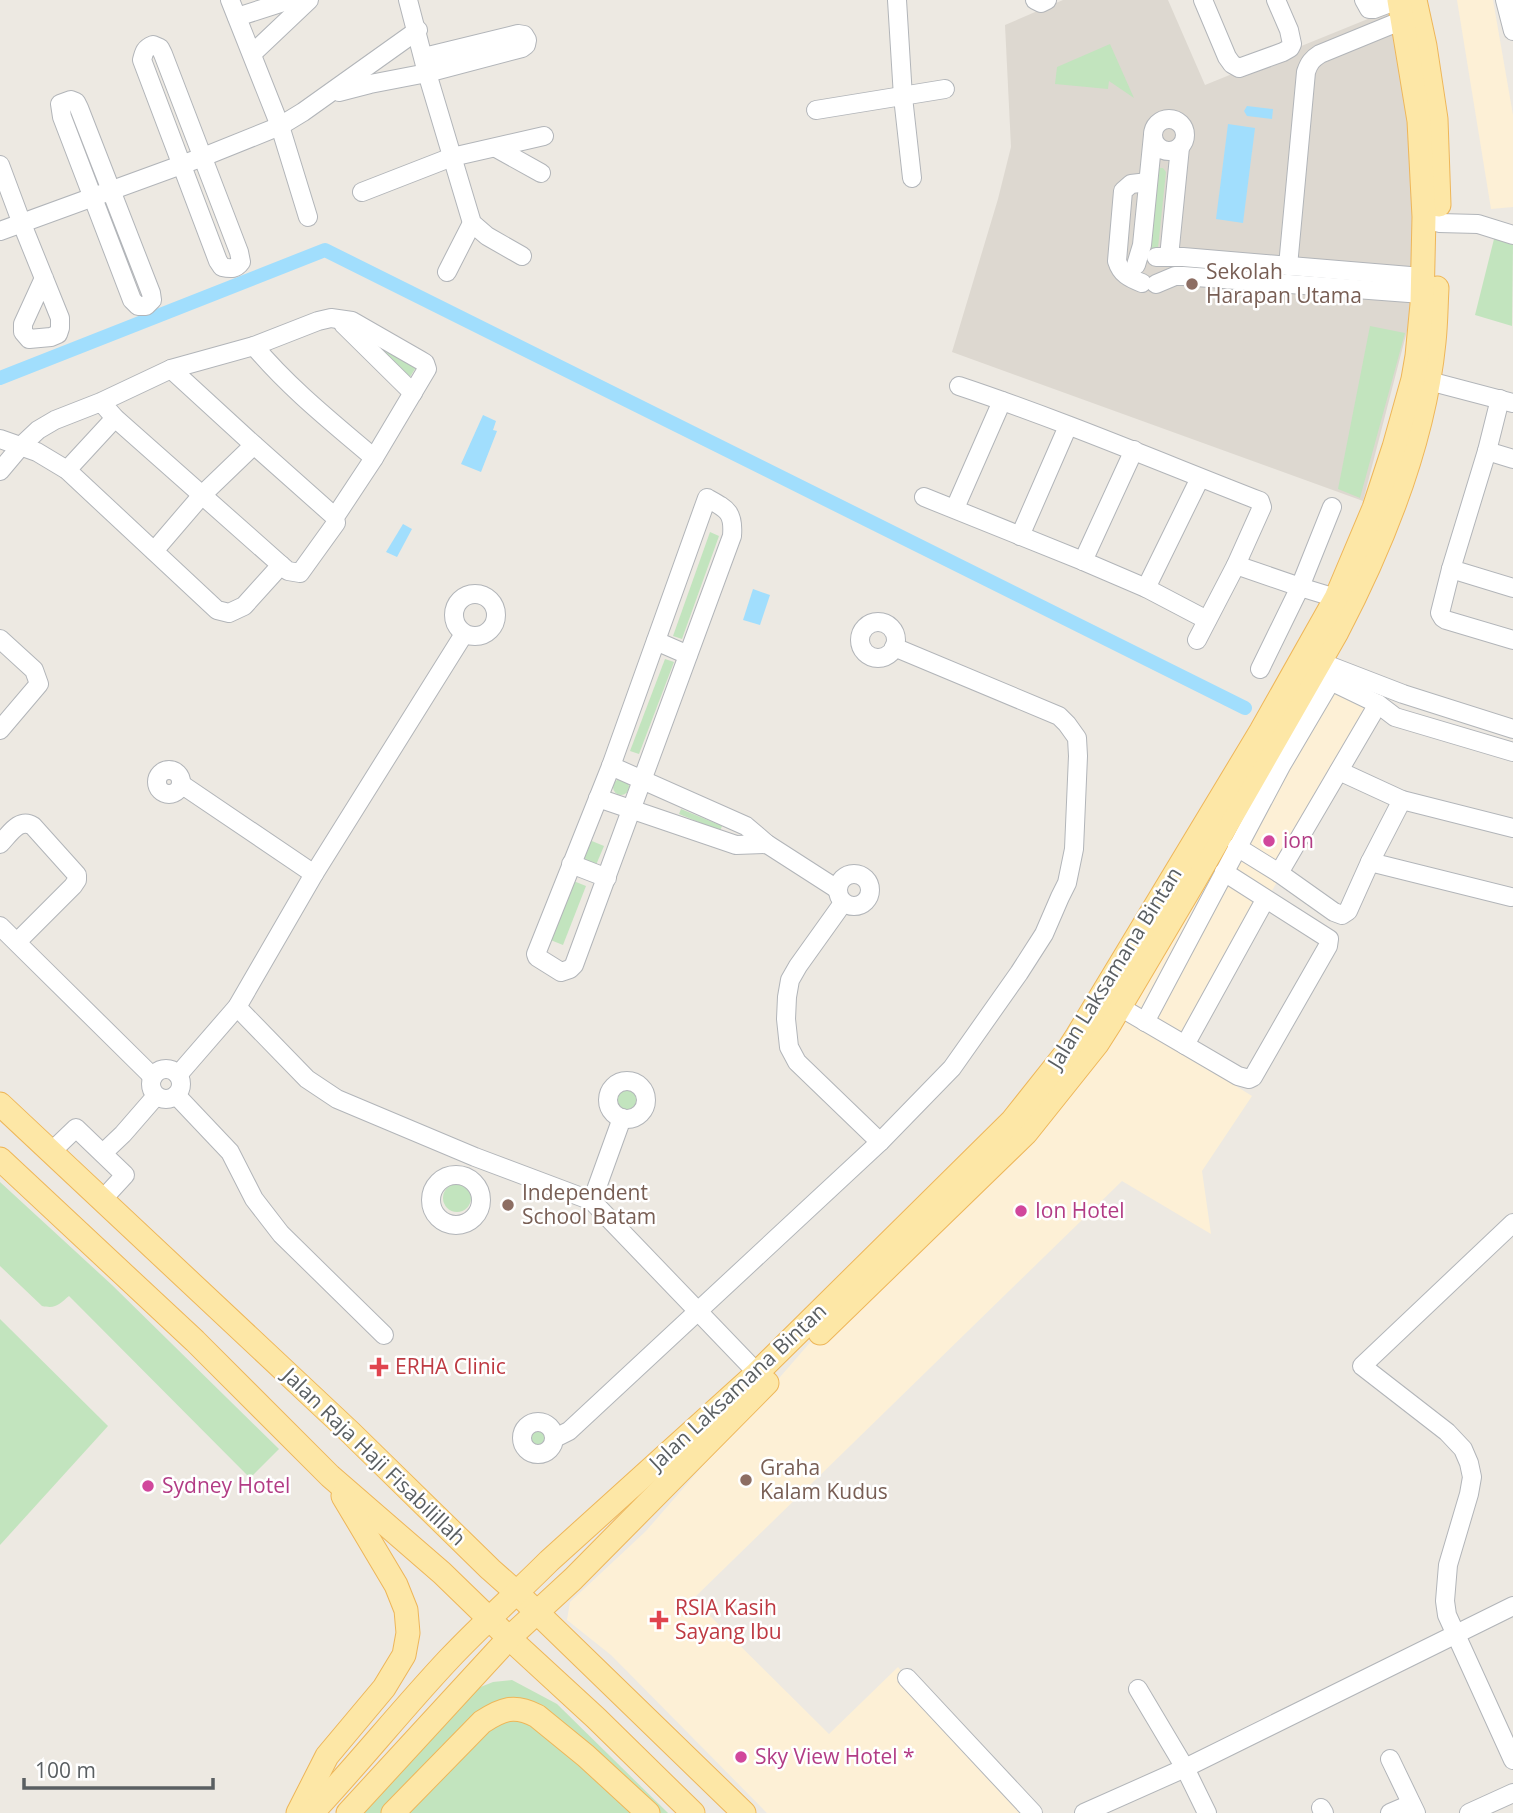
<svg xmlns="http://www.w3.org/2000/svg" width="1513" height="1813" font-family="'Open Sans',sans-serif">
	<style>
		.commercial { fill: #fdf0d6 }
		.education { fill: #ddd8d0 }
		.green { fill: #c2e4be }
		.water { fill: #a1defd }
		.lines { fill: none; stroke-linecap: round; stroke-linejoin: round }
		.canal { stroke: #a1defd; stroke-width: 14 }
		.minor-casing { stroke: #b2b5b9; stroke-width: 20 }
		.major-casing { stroke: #eeb659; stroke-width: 25 }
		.minor { stroke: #fff; stroke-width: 18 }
		.major { stroke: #fde7a6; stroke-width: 23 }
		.education-dot { fill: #8d6e63; stroke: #fff; stroke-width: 2.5 }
		.hotel-dot { fill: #d1479c; stroke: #fff; stroke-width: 2.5 }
		.health-dot { fill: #e0444e; stroke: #fff; stroke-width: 2.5 }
		.labels { text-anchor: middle; stroke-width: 5; stroke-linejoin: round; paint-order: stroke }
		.education-label { font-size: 21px; fill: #785e54; stroke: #fff; text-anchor: start }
		.hotel-label { font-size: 21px; fill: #b23c85; stroke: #fff; text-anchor: start }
		.street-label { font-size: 21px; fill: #5a5f62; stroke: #fff }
		.health-label { font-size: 21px; fill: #be3a42; stroke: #fff; text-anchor: start }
	</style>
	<rect width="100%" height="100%" fill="#ede9e2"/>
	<!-- commercial -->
	<g class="commercial">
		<path d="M1457 0H1493L1513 115V207L1491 209Z"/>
		<path d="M1316 657 1384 692 1181 1052 1252 1096 1202 1171 1211 1234 1122 1181 693 1599 829 1734 898 1667 1024 1808 1019 1813H767L611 1655 567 1620 570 1602 646 1531 834 1315 1024 1133Z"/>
	</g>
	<!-- education -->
	<path class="education" d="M1063 0H1168L1205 85 1390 10 1407 123 1415 241 1408 327 1363 501 952 352 998 199 1011 147 1005 25Z"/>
	<!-- green -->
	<g class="green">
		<path d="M1110 44 1134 98 1109 81 1108 89 1055 84 1057 67Z"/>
		<path d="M1159 168H1163L1166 172 1158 248 1155 250 1149 247Z"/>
		<path d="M1495 235 1513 242 1512 326 1475 315Z"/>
		<path d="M352 323 420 361 408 380Z"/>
		<path d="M1370 326 1405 333 1360 498 1338 489Z"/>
		<path d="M710 532 719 536 682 639 673 636Z"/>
		<path d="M665 659 674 662 639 754 630 751Z"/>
		<circle cx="621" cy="787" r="8"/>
		<path d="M681 809 722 826 720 831 679 814Z"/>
		<path d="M587 839 604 846 596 865 580 858Z"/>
		<path d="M571 880 586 886 563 945 548 939Z"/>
		<circle cx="628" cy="1099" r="14"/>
		<path d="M0 1182 112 1285 279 1449 250 1478 69 1296C59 1304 57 1309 42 1306L0 1266Z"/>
		<circle cx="457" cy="1198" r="14"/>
		<path d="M0 1319 108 1426 0 1545Z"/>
		<circle cx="538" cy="1436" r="9"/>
		<path d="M512 1680 557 1704 668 1813H347L443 1702 493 1682Z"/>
	</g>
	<!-- water -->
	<g class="water">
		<path d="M1247 106 1273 109 1272 119 1247 116 1244 111Z"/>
		<path d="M1228 124 1255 128 1243 223 1216 219Z"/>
		<path d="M483 415 496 421 493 430 497 431 481 472 461 464Z"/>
		<path d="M403 524 412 529 397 557 386 552Z"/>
		<path d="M753 589 770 595 760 625 743 620Z"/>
	</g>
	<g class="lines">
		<!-- canal -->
		<path class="canal" d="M0 378 325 250 1245 708"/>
		<!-- minor casing -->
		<g class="minor-casing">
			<g id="minor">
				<path d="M230 0 280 126 308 217"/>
				<path d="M408 0 427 73 472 223 487 236 522 256"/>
				<path d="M897 0 903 97 912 178"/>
				<path d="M1035 0 1041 3 1047 0"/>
				<path d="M1203 0 1227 57 1232 64 1239 68 1283 52 1290 48 1292 44 1289 30 1276 0"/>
				<path d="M1364 0 1369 9H1374L1398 0"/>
				<path d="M1505 0 1513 31"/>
				<path d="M237 17 290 0"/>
				<path d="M153 45 160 48 163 54 239 252 241 262C236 269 231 269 222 267L218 261 142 60C144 52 145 48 153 45Z"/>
				<path d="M252 54 309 0"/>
				<path d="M339 92 370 84 427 73 522 48 526 45 527 40 524 35 518 34 424 57"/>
				<path d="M71 100 76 102 79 108 151 293 152 300 146 306H138L132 300 62 117 60 104Z"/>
				<path d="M816 110 945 89"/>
				<circle cx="1169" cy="135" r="16"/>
				<path d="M496 148 541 173"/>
				<path d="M0 165 22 224 60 318V328L58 334 51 337 29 339 23 332V324L44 278"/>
				<path d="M362 192 452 157 544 136"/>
				<path d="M1439 223 1478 224 1513 235"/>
				<path d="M0 231 203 157 280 126 303 112 418 30"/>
				<path d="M1156 257H1183L1422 277"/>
				<path d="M1169 257 1180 147"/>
				<path d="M1136 265 1142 245 1153 135"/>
				<path d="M1288 266 1306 72C1309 63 1312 59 1320 54L1403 20"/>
				<path d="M447 272 472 223"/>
				<path d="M1142 283C1129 278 1121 274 1117 261L1123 191 1131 184 1148 182"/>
				<path d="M1156 284 1175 276H1183L1422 294"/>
				<path d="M343 324 413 393"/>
				<path d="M254 346C289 388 333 423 374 458"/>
				<path d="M171 369 254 445 335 517"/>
				<path d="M1429 381 1513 403"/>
				<path d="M959 386C1061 420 1160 462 1260 501L1262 507 1236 565 1197 640"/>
				<path d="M1500 399 1487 451 1451 569 1440 613 1443 618 1446 620 1513 640"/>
				<path d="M0 439 37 452 67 470 217 610 229 613 244 606 281 565"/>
				<path d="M1487 451 1513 459"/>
				<path d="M67 470 115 418"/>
				<path d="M0 471 21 446 38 430 55 420 101 402 171 369 254 346 318 321 331 318 352 321 420 360 425 363 427 369 374 458 335 517 336 523 300 573 288 571 281 565 115 418 101 402"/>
				<path d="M924 497 1083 561 1146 588 1207 620"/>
				<path d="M707 498C727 509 734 512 732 536L574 965 570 969 561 972 537 957 536 954 611 766Z"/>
				<path d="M955 508 1002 401"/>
				<path d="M1020 536 1068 426"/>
				<path d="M154 551 202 495 254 445"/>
				<path d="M1083 561 1134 450"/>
				<path d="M1236 565 1300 587 1336 598"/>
				<path d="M1451 569 1513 588"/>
				<path d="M1146 588 1200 478"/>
				<circle cx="475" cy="615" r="21"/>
				<circle cx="878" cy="640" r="18"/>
				<path d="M0 639 34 670 39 684 0 730"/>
				<path d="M656 641 688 655"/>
				<path d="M1320 662 1403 694 1513 729"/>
				<path d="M1260 669 1300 587 1332 507"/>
				<path d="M1320 676 1378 704 1395 717 1513 752"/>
				<path d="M611 766 746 826 767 844 837 889"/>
				<circle cx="169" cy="782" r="12"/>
				<path d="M1339 771 1402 800 1513 828"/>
				<path d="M181 784 314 874"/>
				<path d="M598 798 736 845 767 844"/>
				<path d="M0 844C9 835 19 817 33 826L77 875V880L73 886 17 942"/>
				<path d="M1237 847 1279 873 1334 912 1342 915 1348 911 1370 862 1402 800"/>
				<path d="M1370 862 1511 897"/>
				<path d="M571 864 607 878"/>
				<path d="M1279 873 1378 704"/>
				<circle cx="854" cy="890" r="16"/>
				<path d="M843 903 798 966 790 980 787 997 786 1019 789 1047 797 1062 880 1142"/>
				<path d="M0 926 153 1077"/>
				<path d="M237 1007 307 1079 337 1099 475 1157 592 1201 766 1382"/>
				<path d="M1120 1007 1238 1076 1249 1079 1253 1077 1328 946 1329 939 1224 872"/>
				<path d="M1145 1022 1281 766 1331 681"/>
				<path d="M1185 1045 1265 900"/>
				<circle cx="166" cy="1084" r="15"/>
				<path d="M178 1075 237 1007 314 874 464 634"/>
				<circle cx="627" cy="1100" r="19"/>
				<path d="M176 1095 230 1152 254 1199 281 1234 384 1335"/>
				<path d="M51 1152 76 1128 125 1175 102 1200"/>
				<path d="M103 1153 123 1134 156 1096"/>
				<circle cx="456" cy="1200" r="25"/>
				<path d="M592 1201 622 1118"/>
				<path d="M1513 1223 1362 1366 1447 1432 1463 1449 1469 1463 1472 1477 1469 1494 1448 1565 1445 1601 1447 1615 1513 1760"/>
				<circle cx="538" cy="1438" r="16"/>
				<path d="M554 1436H559L569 1431 880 1142 952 1068 1019 973 1044 934 1060 897 1067 883 1074 849 1078 756 1077 738 1067 724 1059 716 894 647"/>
				<path d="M907 1678 1033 1813"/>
				<path d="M1138 1689 1185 1768 1207 1813"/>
				<path d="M1390 1759 1416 1813"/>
				<path d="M1321 1808 1324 1813"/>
				<path d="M1084 1813 1185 1768 1513 1606"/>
				<path d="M1390 1813 1411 1804"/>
				<path d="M1469 1813 1513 1793"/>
			</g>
		</g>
		<!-- major casing -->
		<g class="major-casing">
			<g id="major">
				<path d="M1415 0 1425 46 1436 119 1439 205"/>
				<path d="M0 1104 351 1433 490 1569 517 1593 744 1813"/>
				<path d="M0 1159 195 1341 330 1476 442 1573 509 1638 596 1718 693 1813"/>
				<path d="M820 1333 1026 1133 1097 1044 1111 1022 1195 880 1337 632C1384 542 1424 443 1434 342 1436 324 1436 306 1437 288"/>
				<path d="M298 1813 327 1756 384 1688 404 1655 408 1633 406 1610 396 1585 343 1496"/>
				<path d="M312 1813C359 1763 402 1709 449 1659 481 1625 516 1594 549 1561L757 1373 1012 1121 1066 1053 1077 1036 1261 731 1336 598 1374 508 1394 447 1413 379 1417 356 1422 304 1424 217 1419 121 1399 0"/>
				<path d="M348 1813 509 1638 573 1579 767 1383"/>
				<path d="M393 1813 482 1722C502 1709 514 1704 537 1716L586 1756 648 1813"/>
			</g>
		</g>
		<!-- minor -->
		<use href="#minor" class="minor"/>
		<!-- major -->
		<use href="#major" class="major"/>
	</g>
	<!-- markers -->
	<g class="education-dot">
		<circle cx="1192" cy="284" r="7"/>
		<circle cx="508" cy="1205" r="7"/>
		<circle cx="746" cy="1480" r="7"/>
	</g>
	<g class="hotel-dot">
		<circle cx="1269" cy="841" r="7"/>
		<circle cx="1021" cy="1211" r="7"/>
		<circle cx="148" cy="1486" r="7"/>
		<circle cx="741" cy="1757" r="7"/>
	</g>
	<g class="health-dot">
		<path d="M375.5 1356.5h7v7h7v7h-7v7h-7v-7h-7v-7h7z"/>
		<path d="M655.5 1609.5h7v7h7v7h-7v7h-7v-7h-7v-7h7z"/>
	</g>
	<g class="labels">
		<!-- education labels -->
		<g class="education-label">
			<text x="1206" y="279">Sekolah<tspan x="1206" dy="24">Harapan Utama</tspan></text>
			<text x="522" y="1200">Independent<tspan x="522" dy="24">School Batam</tspan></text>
			<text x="760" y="1475">Graha<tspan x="760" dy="24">Kalam Kudus</tspan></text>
		</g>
		<!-- hotel labels -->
		<g class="hotel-label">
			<text x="1283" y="848">ion</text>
			<text x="1035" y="1218">Ion Hotel</text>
			<text x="162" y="1493">Sydney Hotel</text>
			<text x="755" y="1764">Sky View Hotel *</text>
		</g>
		<!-- street labels -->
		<g class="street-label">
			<text transform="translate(1115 968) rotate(-58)" y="7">Jalan Laksamana Bintan</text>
			<text transform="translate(738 1387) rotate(-43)" y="7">Jalan Laksamana Bintan</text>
			<text transform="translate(374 1457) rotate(44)" y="7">Jalan Raja Haji Fisabilillah</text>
		</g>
		<!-- health labels -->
		<g class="health-label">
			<text x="395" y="1374">ERHA Clinic</text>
			<text x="675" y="1615">RSIA Kasih<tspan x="675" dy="24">Sayang Ibu</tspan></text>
		</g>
	</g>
	<!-- scale -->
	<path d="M24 1778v10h189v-10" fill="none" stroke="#5a5f62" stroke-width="3.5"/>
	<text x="35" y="1778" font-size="21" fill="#5a5f62" stroke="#ffffff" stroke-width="5" paint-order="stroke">100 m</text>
</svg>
